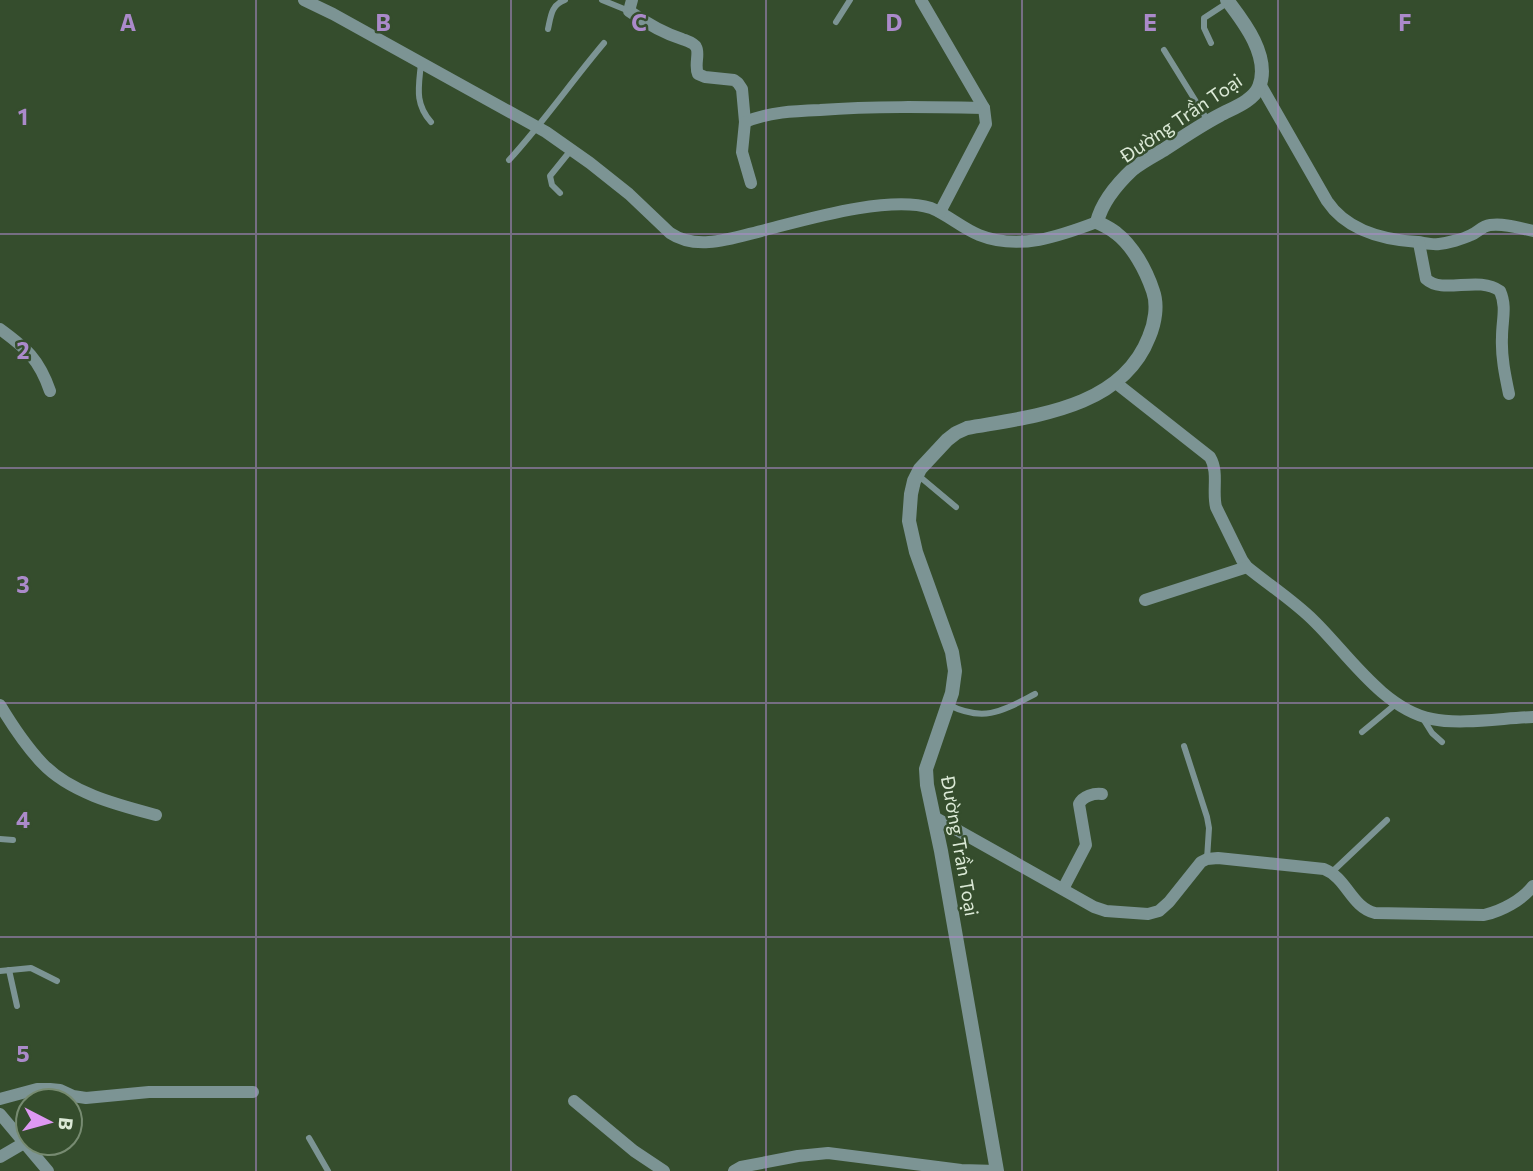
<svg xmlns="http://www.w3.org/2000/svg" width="1533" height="1171" font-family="Commissioner,sans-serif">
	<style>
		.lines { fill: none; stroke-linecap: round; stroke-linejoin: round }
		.service { stroke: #7c9494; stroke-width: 6 }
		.minor { stroke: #7c9494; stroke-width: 12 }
		.tertiary { stroke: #7c9494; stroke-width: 14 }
		.grid { fill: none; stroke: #ab8aca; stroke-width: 2; stroke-opacity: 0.55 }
		.labels { text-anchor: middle; stroke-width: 5; stroke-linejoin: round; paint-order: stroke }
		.street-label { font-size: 19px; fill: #dbe9d6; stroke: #354d2d }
		.grid-label { font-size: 23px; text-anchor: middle; font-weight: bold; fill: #ab8aca; stroke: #354d2d; stroke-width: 5; stroke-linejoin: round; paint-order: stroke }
	</style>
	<rect width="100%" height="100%" fill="#354d2d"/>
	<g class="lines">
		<!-- service -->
		<g class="service">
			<path d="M602 0 629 11"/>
			<path d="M836 22 850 0"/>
			<path d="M548 29C551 16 551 5 565 0"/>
			<path d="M1211 43 1204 28V18L1227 3"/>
			<path d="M1164 50 1208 121"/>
			<path d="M421 63C419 86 414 103 431 122"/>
			<path d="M509 160C543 123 571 82 604 43"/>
			<path d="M560 193 552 185 550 176 571 150"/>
			<path d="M919 476 956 507"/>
			<path d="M949 705C985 723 1004 710 1035 694"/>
			<path d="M1422 717 1432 733 1442 742"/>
			<path d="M1362 732 1397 703"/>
			<path d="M1184 746 1207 817 1209 828 1207 859"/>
			<path d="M0 839 13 840"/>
			<path d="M1332 872 1387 820"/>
			<path d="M9 970 17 1006"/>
			<path d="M0 971 31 968 57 981"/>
			<path d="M309 1138 328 1171"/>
		</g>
		<!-- minor -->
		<g class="minor">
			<path d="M304 0 333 14 546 132 590 163 629 194 670 233C698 252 735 237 765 230 808 219 889 195 931 208 948 215 962 228 979 235 1019 251 1060 236 1097 222"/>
			<path d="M632 0 629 11C646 23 663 33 682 39 687 41 694 43 696 47 700 53 694 65 698 74L705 77 734 80 738 83 742 89 745 122C769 112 794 111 820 110 874 106 929 107 984 108"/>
			<path d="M921 0 984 108 986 124 940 212"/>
			<path d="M1260 84 1327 201C1347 231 1384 240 1418 242 1425 243 1433 245 1439 244 1448 243 1463 239 1471 235 1478 232 1482 226 1490 225 1505 223 1519 228 1533 231"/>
			<path d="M745 122 742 152 751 183"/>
			<path d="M1419 243 1426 279C1443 295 1478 275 1500 291 1507 307 1502 320 1502 337 1501 356 1505 375 1509 394"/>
			<path d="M0 329C26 348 39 359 50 391"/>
			<path d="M1116 383 1210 457C1219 472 1212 491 1216 507L1242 560 1247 567C1269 585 1294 601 1314 621 1347 653 1383 709 1432 719 1460 725 1503 718 1533 717"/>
			<path d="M1145 600 1247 567"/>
			<path d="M0 705C12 725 26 746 42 763 70 793 118 805 156 815"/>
			<path d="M934 817 1094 907 1106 911 1148 914 1159 911 1169 902 1201 862 1207 859 1218 858 1324 869C1347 878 1351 907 1375 913L1484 915C1502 911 1522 900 1533 886"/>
			<path d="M1063 889 1086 845 1079 804C1083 796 1094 793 1102 794"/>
			<path d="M0 1099 37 1089H50L60 1090 73 1096 86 1098 149 1092H253"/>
			<path d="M574 1101 634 1151 664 1171"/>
			<path d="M0 1114 48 1171"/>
			<path d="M0 1157 24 1143"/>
			<path d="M734 1171 741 1167 798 1156 828 1153 961 1170 997 1171"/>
		</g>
		<!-- tertiary -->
		<path class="tertiary" d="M997 1171 941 851 927 785 926 769 952 693 955 671 952 652 916 552 909 521 911 494 914 481 920 469 947 440 956 433 967 428C1033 416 1121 409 1149 337 1155 323 1158 305 1153 291 1146 270 1133 246 1116 233 1110 228 1103 225 1097 222 1102 202 1118 183 1133 169 1143 161 1155 155 1165 149 1183 137 1201 125 1220 115 1233 108 1253 101 1259 87 1271 57 1244 22 1227 0"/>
	</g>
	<!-- grid -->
	<path class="grid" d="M256 0V1171M511 0V1171M766 0V1171M1022 0V1171M1278 0V1171M0 234H1533M0 468H1533M0 703H1533M0 937H1533"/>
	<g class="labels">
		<!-- street labels -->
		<g class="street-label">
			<text transform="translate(1181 118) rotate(-34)" y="7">Đường Trần Toại</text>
			<text transform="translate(960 846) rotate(80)" y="7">Đường Trần Toại</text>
		</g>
	</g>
	<g class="grid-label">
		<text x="128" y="31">A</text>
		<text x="383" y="31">B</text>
		<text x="639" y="31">C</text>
		<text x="894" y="31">D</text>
		<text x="1150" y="31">E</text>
		<text x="1405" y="31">F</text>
		<text x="23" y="125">1</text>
		<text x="23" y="359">2</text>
		<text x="23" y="593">3</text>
		<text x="23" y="828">4</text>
		<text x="23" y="1062">5</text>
	</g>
	<!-- north arrow -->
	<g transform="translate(49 1122) rotate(96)"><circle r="33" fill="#354d2d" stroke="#778b71" stroke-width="2"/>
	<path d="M0-5L12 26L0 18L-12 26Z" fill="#de98f2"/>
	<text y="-10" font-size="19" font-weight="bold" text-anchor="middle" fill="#dbe9d6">B</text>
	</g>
</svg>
